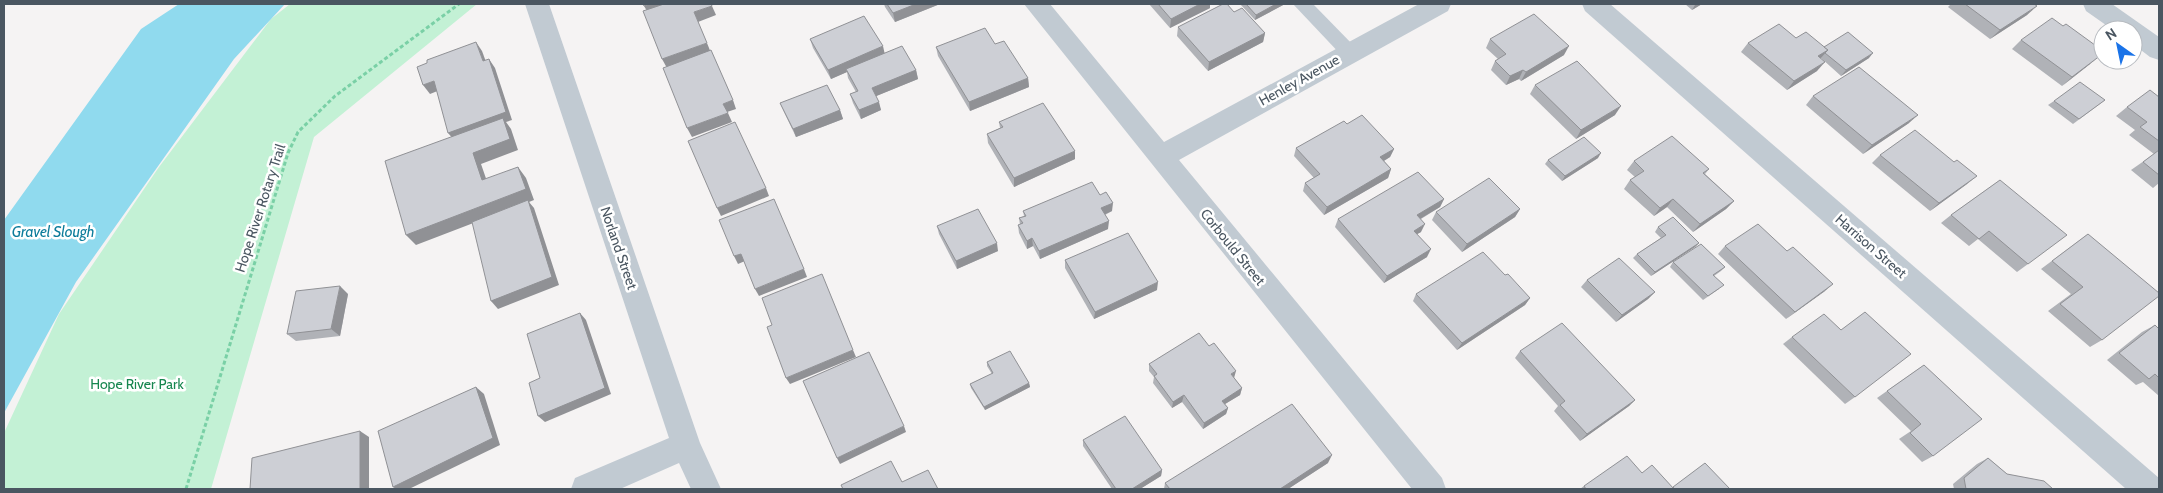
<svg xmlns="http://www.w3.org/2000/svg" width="2163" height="493" font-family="Cabin,sans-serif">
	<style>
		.green { fill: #c3f1d5 }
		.water { fill: #90daee }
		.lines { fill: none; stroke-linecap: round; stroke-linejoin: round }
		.path { stroke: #7ad0a6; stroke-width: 3; stroke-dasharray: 4 2.5; stroke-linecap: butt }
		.service { fill: #c1cad2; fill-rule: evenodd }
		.minor { fill: #c1cad2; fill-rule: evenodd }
		.wall { fill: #b0b2b7 }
		.shaded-wall { fill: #909195 }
		.building { fill: #cdcfd5; stroke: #909195 }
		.labels { text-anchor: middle; stroke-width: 5; stroke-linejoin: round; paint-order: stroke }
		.street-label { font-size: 14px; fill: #4a5661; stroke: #fff }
		.park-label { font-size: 14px; fill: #17864f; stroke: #fff }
		.water-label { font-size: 15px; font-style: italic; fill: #0c7c9b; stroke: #fff }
	</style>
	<rect width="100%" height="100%" fill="#f5f3f3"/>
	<!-- green -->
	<path class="green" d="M290 4H477L314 137 211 489H4V433L59 314 159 167 271 19Z"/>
	<!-- water -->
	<path class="water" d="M179 4H285L234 59 76 282 4 413V220L141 29Z"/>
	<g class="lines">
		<!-- path -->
		<path class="path" d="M186 489 288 153 298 132 335 96 459 4"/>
		<!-- service -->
		<path class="service" d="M1293 4H1313L1356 48 1359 53 1356 58 1350 60 1344 58Z"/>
		<!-- minor -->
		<g class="minor">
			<path d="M525 4H549L700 443 721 489H691L679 463 620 489H571L575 478 669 438Z"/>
			<path d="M1024 4H1050L1164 142 1419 4H1451L1448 11 1179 160 1442 478 1446 489H1412Z"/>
			<path d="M1582 4H1610L2159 478V489H2126L1585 11Z"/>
			<path d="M2083 4H2112L2159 37V60L2150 57 2133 44V30H2113L2086 11Z"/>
		</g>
	</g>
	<!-- wall -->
	<g class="wall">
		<path d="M884 4H940L895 22 885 7Z"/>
		<path d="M1149 4H1210V8L1170 28Z"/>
		<path d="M1240 4H1285L1255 20Z"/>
		<path d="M1685 4H1702L1692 10Z"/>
		<path d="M1951 4H2034L2027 15 1990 39 1948 7Z"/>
		<path d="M1234 12 1265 33 1263 42 1208 71 1177 36 1178 27Z"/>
		<path d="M1796 38 1824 47 1869 58 1841 76 1821 58 1817 71 1787 90 1741 52 1748 43Z"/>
		<path d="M810 39 885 53 916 70 918 79 876 96 881 110 861 119 853 103 850 94 856 92 848 78 847 72 831 79 813 48Z"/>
		<path d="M1490 39 1564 55 1521 81 1519 79 1506 85 1491 70 1495 61 1498 59 1486 48Z"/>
		<path d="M2021 40 2090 64 2062 86 2012 49Z"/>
		<path d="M995 44 1028 78 1029 87 970 111 938 56 936 47Z"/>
		<path d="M1535 85 1615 115 1576 139 1530 94Z"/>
		<path d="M1813 96 1909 123 1863 154 1806 105Z"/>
		<path d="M2159 97V183L2153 188 2131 170 2154 154 2129 135 2135 130 2116 116 2127 107Z"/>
		<path d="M2105 100 2073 124 2048 105 2054 101Z"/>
		<path d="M780 103 840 110 843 119 796 137 784 112Z"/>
		<path d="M999 122 1075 159 1014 187 988 143 987 134 1000 128Z"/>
		<path d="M1347 124 1394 149 1390 157 1384 161 1391 169 1388 178 1324 215 1303 191 1305 183 1314 178 1294 156 1296 148Z"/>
		<path d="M1880 155 1967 184 1930 211 1872 163Z"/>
		<path d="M1598 158 1562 181 1545 164 1548 160Z"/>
		<path d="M1634 161 1709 169 1705 174 1734 201 1726 209 1693 232 1667 207 1654 216 1624 189 1630 180 1635 177 1627 170Z"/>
		<path d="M2000 180 2028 264 2017 272 1978 239 1969 246 1941 223 1951 215Z"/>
		<path d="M1100 195 1112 211 1105 215 1108 229 1040 259 1033 246 1027 249 1019 233 1018 225H1020L1019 218 1024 216 1023 211Z"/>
		<path d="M1444 199 1440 207 1421 219V232L1417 234 1427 257 1384 283 1335 227 1338 219Z"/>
		<path d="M1520 209 1515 217 1462 252 1432 220 1436 212Z"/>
		<path d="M937 226 998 251 957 269 939 234Z"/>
		<path d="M1658 227 1699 243 1695 247 1651 276 1633 258 1637 254 1661 238 1655 232Z"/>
		<path d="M2088 234 2102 340 2090 347 2048 311 2071 294 2041 269Z"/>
		<path d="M1725 246 1825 291 1786 319 1718 254Z"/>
		<path d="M1065 260 1157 290 1094 319 1065 268Z"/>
		<path d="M1673 262 1725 267 1721 271 1714 276 1719 289 1703 300 1670 267Z"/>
		<path d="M1505 275 1530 298 1525 305 1457 350 1413 301 1416 294Z"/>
		<path d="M1587 280 1655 292 1648 299 1616 322 1581 287Z"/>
		<path d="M348 294 340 336 296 341 287 334Z"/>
		<path d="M2155 325 2159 329V396L2143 382 2136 385 2107 360 2142 332Z"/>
		<path d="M1792 337 1855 397 1845 404 1783 344Z"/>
		<path d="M1209 346 1242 388 1240 395 1225 404 1228 408 1226 414 1203 429 1182 402 1172 408 1153 383 1154 377 1149 371V364Z"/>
		<path d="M1520 351 1635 400 1629 406 1580 441 1554 411 1558 406 1515 358Z"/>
		<path d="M987 362 1029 383 1030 387 985 410 971 388 970 384 992 374 987 366Z"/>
		<path d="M1924 365 1933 456 1922 462 1899 439 1911 431 1877 398Z"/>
		<path d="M1083 440 1162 470 1161 476 1140 489H1112L1083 446Z"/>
		<path d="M1988 458 2007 474 2053 489H1954L1953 484 1977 464Z"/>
		<path d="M1328 463 1288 489H1164L1165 483Z"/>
		<path d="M1642 473 1672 487 1730 489H1580L1584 486Z"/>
	</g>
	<!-- shaded-wall -->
	<g class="shaded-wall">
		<path d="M650 4H665L647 11 644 6Z"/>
		<path d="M916 4H940L895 22 893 13Z"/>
		<path d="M1200 4H1210V8L1170 28 1171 19Z"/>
		<path d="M1276 4H1285L1255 20 1256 15Z"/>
		<path d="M1697 4H1702L1692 10 1695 5Z"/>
		<path d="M712 6 716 15 698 22 694 12Z"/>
		<path d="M2037 6 2027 15 1990 39 2000 30Z"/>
		<path d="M1265 33 1263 42 1208 71 1209 62Z"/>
		<path d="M476 42 482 51 489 70 483 61Z"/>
		<path d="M707 43 711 53 667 68 662 59Z"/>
		<path d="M883 46 885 55 846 69 847 72 831 79 828 70Z"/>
		<path d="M1569 46 1564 55 1521 81 1526 72Z"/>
		<path d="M1828 50 1820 59 1818 56Z"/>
		<path d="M1873 53 1869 58 1841 76 1846 70Z"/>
		<path d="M2101 55 2090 64 2062 86 2072 77Z"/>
		<path d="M489 59 495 68 512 120 506 122 511 129 518 150 481 164 490 190 482 180 455 141 448 133Z"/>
		<path d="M1825 62 1817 71 1787 90 1794 81Z"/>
		<path d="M916 70 918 79 874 97 872 88Z"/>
		<path d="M1523 70 1519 79 1506 85 1510 76Z"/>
		<path d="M1028 78 1029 87 970 111 969 102Z"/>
		<path d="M434 81 440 90 430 94 423 85Z"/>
		<path d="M733 100 736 109 727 112 723 104Z"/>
		<path d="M879 102 881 110 861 119 859 110Z"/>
		<path d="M1621 106 1615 115 1576 139 1581 130Z"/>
		<path d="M840 110 843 119 796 137 793 129Z"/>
		<path d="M728 113 732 122 692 137 687 128Z"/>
		<path d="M1918 115 1909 123 1863 154 1872 145Z"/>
		<path d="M1394 149 1390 157 1377 165 1380 157Z"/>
		<path d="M1075 151V159L1014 187V178Z"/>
		<path d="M1601 153 1598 158 1562 181 1565 176Z"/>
		<path d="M518 167 526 178 534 200 529 202 534 208 559 285 498 309 491 301 528 202 416 245 406 235Z"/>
		<path d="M1391 169 1388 178 1324 215 1327 207Z"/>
		<path d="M1977 176 1967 184 1930 211 1939 203Z"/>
		<path d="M766 188 769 196 721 216 717 208Z"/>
		<path d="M1444 199 1440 207 1413 223 1417 215Z"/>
		<path d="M1673 199 1667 207 1654 216 1660 208Z"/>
		<path d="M1734 201 1726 209 1693 232 1700 224Z"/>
		<path d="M1113 203 1112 211 1101 216V208Z"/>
		<path d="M1520 209 1515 217 1462 252 1467 244Z"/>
		<path d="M1109 221 1108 229 1040 259 1039 251Z"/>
		<path d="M1425 224 1421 232 1410 238 1414 231Z"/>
		<path d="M1032 238 1033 246 1027 249V241Z"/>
		<path d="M997 243 998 251 957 269 956 261Z"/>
		<path d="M1699 243 1695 247 1651 276 1655 272Z"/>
		<path d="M1431 249 1427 257 1384 283 1387 276Z"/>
		<path d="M741 254 745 261 738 264 734 256Z"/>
		<path d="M804 269 807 277 759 296 755 289Z"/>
		<path d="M1158 282 1157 290 1094 319 1095 312Z"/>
		<path d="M1833 284 1825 291 1786 319 1795 312Z"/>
		<path d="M340 286 348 294 340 336 331 329Z"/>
		<path d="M1655 292 1648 299 1616 322 1622 315Z"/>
		<path d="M1530 298 1525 305 1457 350 1462 343Z"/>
		<path d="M580 313 586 320 611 394 545 422 538 416Z"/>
		<path d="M853 350 856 357 790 384 786 378Z"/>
		<path d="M1236 371 1234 378 1231 374Z"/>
		<path d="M1029 383 1030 387 985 410 984 407Z"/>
		<path d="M476 387 484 394 500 445 409 489H396L393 487Z"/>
		<path d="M1242 388 1240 395 1220 407 1222 401Z"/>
		<path d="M1184 395 1182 402 1172 408 1173 402Z"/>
		<path d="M1635 400 1629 406 1580 441 1587 434Z"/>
		<path d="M1228 408 1226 414 1203 429 1204 423Z"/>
		<path d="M904 426 906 432 840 464 837 458Z"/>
		<path d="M360 431 369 437V489H360Z"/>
		<path d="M1332 455 1328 463 1288 489H1280Z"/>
		<path d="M1162 470 1161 476 1140 489H1132Z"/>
	</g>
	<!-- building -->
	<g class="building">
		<path d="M643 4H650L644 6Z"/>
		<path d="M664 4H711L712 6 694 12 707 43 662 59 643 11Z"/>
		<path d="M887 4H916L893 13Z"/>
		<path d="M1158 4H1200L1171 19Z"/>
		<path d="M1223 4H1227L1234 12 1242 8 1265 33 1209 62 1178 27Z"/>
		<path d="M1246 4H1276L1256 15Z"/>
		<path d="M1965 4H2034L2037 6 2000 30Z"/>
		<path d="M1534 14 1569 46 1526 72 1523 70 1510 76 1495 61 1506 54 1490 39Z"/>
		<path d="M864 16 883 46 828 70 810 39Z"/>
		<path d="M2052 18 2063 26 2066 24 2099 48 2095 51 2101 55 2072 77 2021 40Z"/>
		<path d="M1779 24 1796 38 1806 32 1828 50 1818 56 1825 62 1794 81 1748 43Z"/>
		<path d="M985 28 995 44 1004 41 1028 78 969 102 936 47Z"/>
		<path d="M1848 32 1873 53 1846 70 1825 53 1828 50 1824 47Z"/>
		<path d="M476 42 483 61 489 59 506 112 448 133 434 81 423 85 417 67 427 63V60Z"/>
		<path d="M902 46 916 70 872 88 879 102 859 110 850 94 858 91 846 69Z"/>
		<path d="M711 50 733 100 723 104 728 113 687 128 663 68Z"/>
		<path d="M1577 61 1621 106 1581 130 1535 85Z"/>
		<path d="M1859 67 1918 115 1872 145 1813 96Z"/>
		<path d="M2080 82 2105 100 2079 119 2054 101Z"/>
		<path d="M827 85 840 110 793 129 780 103Z"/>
		<path d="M2150 90 2159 97V141L2140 127 2147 122 2127 107Z"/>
		<path d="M1043 103 1075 151 1014 178 987 134 1003 127 999 122Z"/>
		<path d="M1362 115 1394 149 1380 157 1391 169 1327 207 1305 183 1320 174 1296 148 1344 121 1347 124Z"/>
		<path d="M503 118 510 139 473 153 482 180 518 167 526 189 406 235 385 161Z"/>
		<path d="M735 122 766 188 717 208 688 141Z"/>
		<path d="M1915 130 1954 162 1957 160 1977 176 1939 203 1880 155Z"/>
		<path d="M1672 136 1709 169 1703 173 1734 201 1700 224 1673 199 1660 208 1630 180 1644 171 1634 161Z"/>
		<path d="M1584 137 1601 153 1565 176 1548 160Z"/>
		<path d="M2159 150V175L2143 162Z"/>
		<path d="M1418 172 1444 199 1417 215 1425 224 1414 231 1431 249 1387 276 1338 219Z"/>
		<path d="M1489 178 1520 209 1467 244 1436 212Z"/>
		<path d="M2000 180 2067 235 2028 264 1989 231 1979 239 1951 215Z"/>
		<path d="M1092 182 1100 195 1106 192 1113 203 1101 208 1109 221 1039 251 1032 238 1027 241 1018 225 1023 223 1019 218 1026 216 1023 211Z"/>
		<path d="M774 199 804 269 755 289 741 254 734 256 719 220Z"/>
		<path d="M528 200 552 277 491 301 472 222Z"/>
		<path d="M978 209 997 243 956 261 937 226Z"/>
		<path d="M1673 217 1699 243 1655 272 1637 254 1666 235 1658 227Z"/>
		<path d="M1758 224 1787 251 1793 247 1833 284 1795 312 1725 246Z"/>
		<path d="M1128 233 1158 282 1095 312 1065 260Z"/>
		<path d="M2088 234 2159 293V296L2102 340 2060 304 2083 287 2052 261Z"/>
		<path d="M1701 244 1725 267 1713 275 1724 285 1708 296 1673 262Z"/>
		<path d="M1483 252 1505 275 1508 274 1530 298 1462 343 1416 294Z"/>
		<path d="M1619 258 1655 292 1622 315 1587 280Z"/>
		<path d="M822 274 853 350 786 378 767 327 772 325 762 298Z"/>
		<path d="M340 286 331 329 287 334 296 291Z"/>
		<path d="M1865 312 1911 354 1855 397 1792 337 1824 314 1841 330Z"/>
		<path d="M580 313 605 388 538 416 529 383 540 378 527 334Z"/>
		<path d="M1562 323 1635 400 1587 434 1560 405 1565 401 1520 351Z"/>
		<path d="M2155 325 2159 329V378L2155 374 2149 379 2119 353Z"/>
		<path d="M1199 333 1209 346 1214 343 1236 371 1231 374 1242 388 1222 401 1228 408 1204 423 1184 395 1173 402 1154 376 1157 374 1149 364Z"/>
		<path d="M1010 351 1029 383 984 407 970 384 993 373 987 362Z"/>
		<path d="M869 352 904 426 837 458 803 381Z"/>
		<path d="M1924 365 1982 419 1933 456 1910 433 1921 424 1887 391Z"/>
		<path d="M476 387 493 438 393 487 378 431Z"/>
		<path d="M1292 404 1332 455 1280 489H1170L1165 483Z"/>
		<path d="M1125 416 1162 470 1132 489H1116L1083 440Z"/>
		<path d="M360 431V489H250L252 458Z"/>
		<path d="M1627 456 1642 473 1652 465 1674 489H1586L1584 486Z"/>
		<path d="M1988 458 2007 474 2044 481 2053 489H1966L1964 478Z"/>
		<path d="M891 461 902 482 928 470 938 489H843L841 485Z"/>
		<path d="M1705 463 1730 489H1675L1673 487Z"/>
	</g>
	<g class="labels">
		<!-- street labels -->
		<g class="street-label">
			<text transform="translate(1299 80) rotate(-29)" y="5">Henley Avenue</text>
			<text transform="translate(260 208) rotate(-72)" y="5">Hope River Rotary Trail</text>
			<text transform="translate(1871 246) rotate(41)" y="5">Harrison Street</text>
			<text transform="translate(1233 247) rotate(51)" y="5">Corbould Street</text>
			<text transform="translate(619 248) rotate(71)" y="5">Norland Street</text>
		</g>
		<!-- park labels -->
		<g class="park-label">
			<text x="137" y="389">Hope River Park</text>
		</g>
		<!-- water labels -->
		<g class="water-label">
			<text x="53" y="237">Gravel Slough</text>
		</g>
	</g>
	<!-- border -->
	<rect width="2163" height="493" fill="none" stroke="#4a5661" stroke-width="10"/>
	<!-- north arrow -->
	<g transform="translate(2118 45) rotate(327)"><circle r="24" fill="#ffffff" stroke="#b7bbc0"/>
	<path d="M0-4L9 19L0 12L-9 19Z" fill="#1a73e8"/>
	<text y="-8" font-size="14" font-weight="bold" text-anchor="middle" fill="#4a5661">N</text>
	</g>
</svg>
